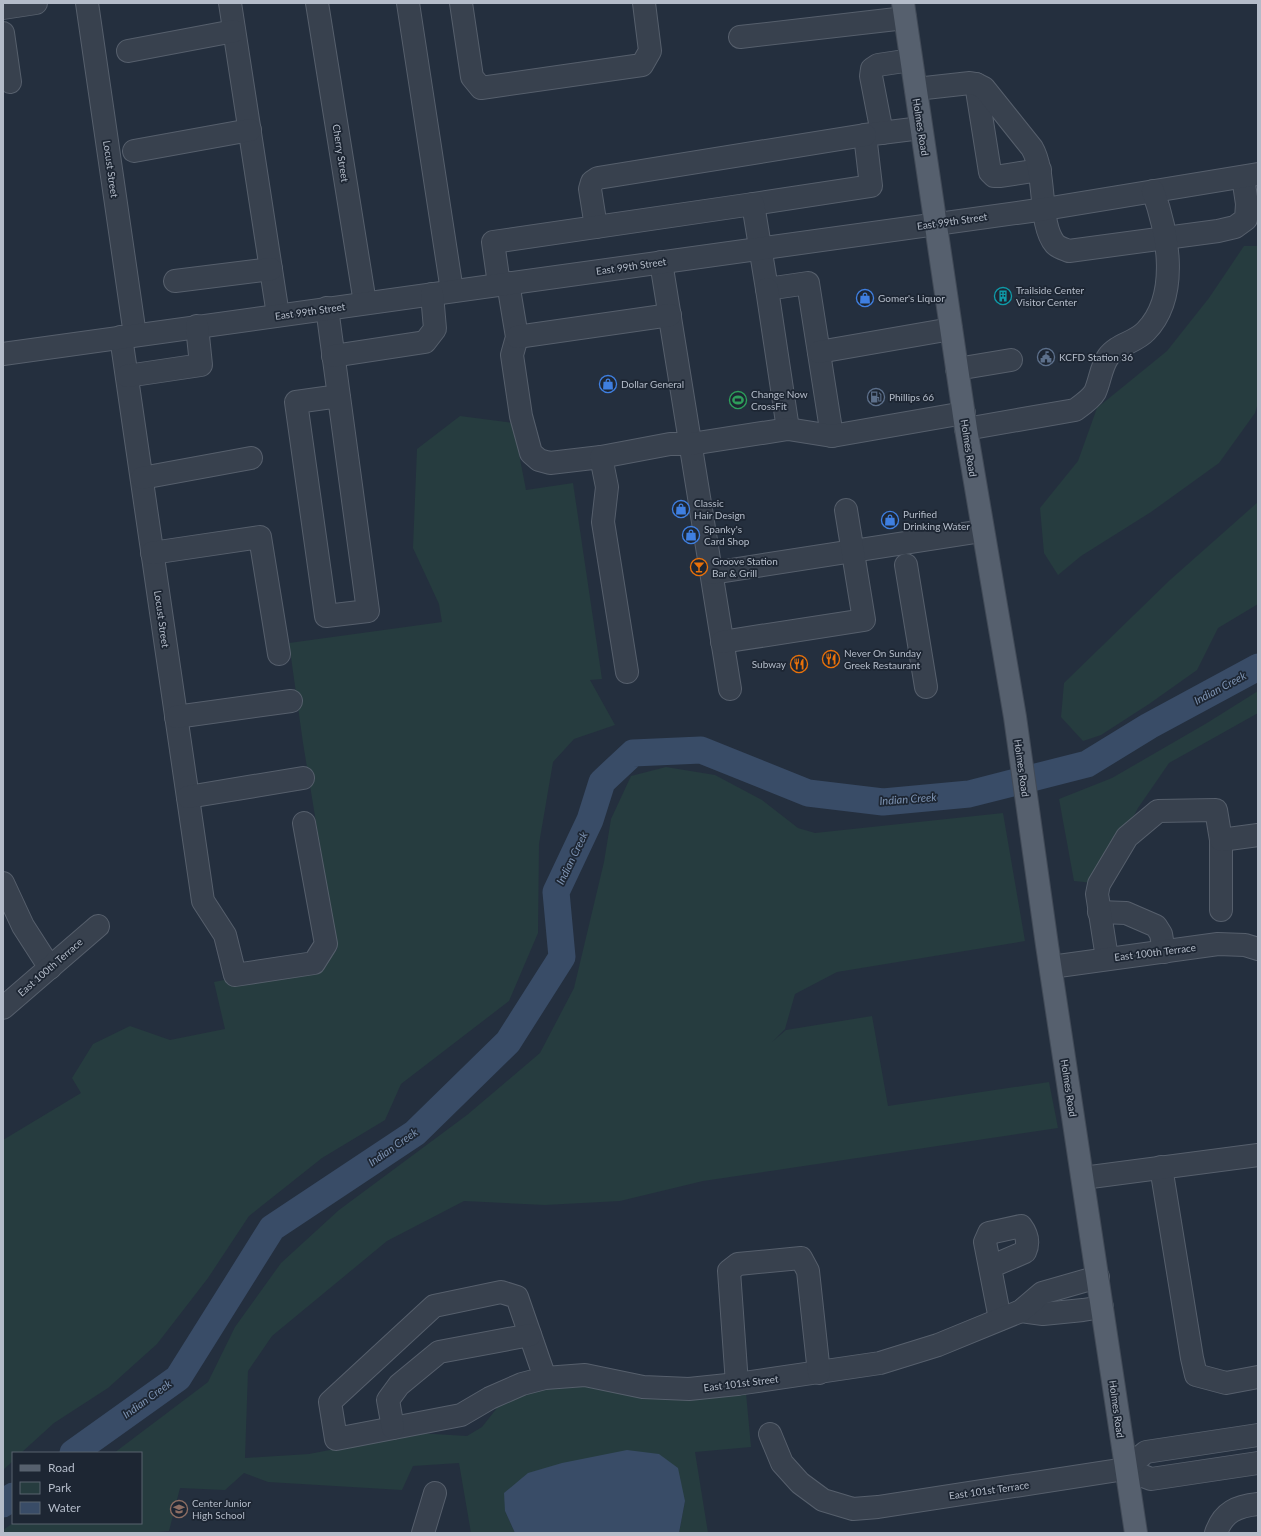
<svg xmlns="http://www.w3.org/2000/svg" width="1261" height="1536" font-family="Lato,sans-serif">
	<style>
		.green { fill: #263c3f }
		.water { fill: #394c67 }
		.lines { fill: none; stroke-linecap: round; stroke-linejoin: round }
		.river { stroke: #394c67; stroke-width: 27 }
		.minor-casing { stroke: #565f6c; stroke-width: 24 }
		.major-casing { stroke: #414a57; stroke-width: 24 }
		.minor { stroke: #38414e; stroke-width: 22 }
		.major { stroke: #56606e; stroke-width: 22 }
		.labels { text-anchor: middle; stroke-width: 3.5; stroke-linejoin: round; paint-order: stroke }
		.street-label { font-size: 10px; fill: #b4bcc9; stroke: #1d2633 }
		.poi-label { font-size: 10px; fill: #b4bcc9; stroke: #1d2633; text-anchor: start }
		.water-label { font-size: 11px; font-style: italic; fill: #7c92b1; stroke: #1d2633 }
	</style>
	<rect width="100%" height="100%" fill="#242f3e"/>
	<!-- green -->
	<g class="green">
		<path d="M1244 246H1258V403L1255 413 1219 463 1151 512 1081 556 1058 575 1044 553 1040 508 1078 461 1097 408 1167 351 1209 298Z"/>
		<path d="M460 416 513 423 526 490 573 483 602 679 590 680 615 725 574 739 553 762 539 844 538 933 509 1001 401 1084 385 1120 322 1158 249 1216 208 1278 157 1344 108 1388 54 1423 21 1453H13V1461L3 1470V1140L81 1093 72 1078 93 1044 130 1026 170 1040 225 1029 214 982 323 960 337 950 303 743 289 643 442 622 439 604 413 548 417 449Z"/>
		<path d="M1258 502V604L1218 628 1197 670 1149 704 1101 735 1083 741 1061 717 1064 683 1170 580Z"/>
		<path d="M1258 691V713L1169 763 1138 808 1107 865 1093 883 1074 881 1059 799 1112 778 1207 723Z"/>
		<path d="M666 767 715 775 762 800 798 828 815 833 1003 813 1025 941 837 972 795 994 785 1029 772 1042 786 1030 872 1016 888 1106 1049 1082 1058 1128 703 1181 620 1201 545 1205 464 1201 387 1241 272 1336 248 1371 245 1458 309 1454 417 1433 467 1436 482 1427 497 1408 531 1391 559 1385 746 1393 751 1447 695 1452 708 1533H679L685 1501 505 1511 515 1533H471L459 1463 413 1466 402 1490 268 1482 244 1473 225 1490 180 1488 169 1531 147 1533H3V1530L13 1523H141V1453H114L208 1382 235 1327 281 1263 339 1210 467 1115 540 1053 574 988 604 862 611 819 631 776Z"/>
	</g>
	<!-- water -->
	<path class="water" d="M627 1450 659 1454 678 1468 685 1501 679 1533H515L505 1511 504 1493 528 1473 562 1463Z"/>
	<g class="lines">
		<!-- river -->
		<g class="river">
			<path d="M73 1453 178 1378 272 1228 415 1133 508 1042 562 957 556 892 590 820 602 782 633 753 701 750 808 793 883 802 969 794 1087 764 1149 726 1258 667"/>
			<path d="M3 1504 13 1496"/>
		</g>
		<!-- minor casing -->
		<g class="minor-casing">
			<g id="minor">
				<path d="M87 3 135 335"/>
				<path d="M230 3 278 315"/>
				<path d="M317 3 365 303"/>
				<path d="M408 3 452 291"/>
				<path d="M461 3 472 77 481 88 642 65 650 51 644 3"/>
				<path d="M3 8 36 3"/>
				<path d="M3 33 10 82"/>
				<path d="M740 37 905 18"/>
				<path d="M128 51 234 31"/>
				<path d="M976 84 990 172 994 176H1001L1040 170"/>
				<path d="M916 89 970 83 976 84 984 88 1032 148C1047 174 1038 224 1055 244 1059 248 1064 249 1069 251L1218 231 1235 227 1246 219 1247 204 1243 177"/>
				<path d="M882 133 871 76 872 69 878 65 911 60"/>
				<path d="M134 151 250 130"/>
				<path d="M753 204 871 186 865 135 921 128"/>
				<path d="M596 227 590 189 592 182 598 178 865 135"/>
				<path d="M661 262 730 689"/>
				<path d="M175 281 271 269"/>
				<path d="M508 283 517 337 512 355 521 416 531 453 539 460 550 463 601 457"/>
				<path d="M499 284 493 242 753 204 767 289 808 283 832 436"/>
				<path d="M767 289 788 429"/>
				<path d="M327 308 368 611 326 616 296 402 339 396"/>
				<path d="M121 337 203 901 225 935 235 975 314 963 326 944 304 823"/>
				<path d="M517 337 670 315"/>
				<path d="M819 352 951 329"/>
				<path d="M3 354 1045 209 1258 174"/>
				<path d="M333 356 425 342 435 329 432 294"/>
				<path d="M957 369 1011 360"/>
				<path d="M127 376 201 365 197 326"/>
				<path d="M966 429 1075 410C1082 405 1091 399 1095 392 1100 381 1101 367 1108 357 1117 344 1135 343 1146 331 1180 296 1168 233 1153 191"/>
				<path d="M142 478 251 458"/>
				<path d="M152 553 260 537 279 654"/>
				<path d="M906 565 926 687"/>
				<path d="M712 573 982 531"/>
				<path d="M722 642 864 620 846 510"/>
				<path d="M627 672 603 522 607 487 601 457 670 444H691L788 429 832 436 964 413"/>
				<path d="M176 717 291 701"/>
				<path d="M188 797 303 778"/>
				<path d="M3 883 23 926 50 968"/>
				<path d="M1221 910V840"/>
				<path d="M1099 912 1126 913 1156 926 1161 934 1164 952"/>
				<path d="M1107 958 1097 894 1099 884 1127 837 1158 811 1216 810 1221 840 1258 835"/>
				<path d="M1051 967 1218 944 1245 945 1258 949"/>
				<path d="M3 1008 98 926"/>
				<path d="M1161 1167 1192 1358 1196 1375 1226 1383 1258 1377"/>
				<path d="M1083 1178 1258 1155"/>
				<path d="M990 1267 1025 1252C1029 1243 1027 1234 1021 1226L989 1233 985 1242 1000 1319"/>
				<path d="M1021 1311 1043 1314 1083 1310 1102 1307"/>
				<path d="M545 1378 517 1297 501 1292 434 1306 330 1402 336 1439 461 1415 490 1398 522 1384 545 1378 585 1375 643 1387 689 1389 737 1384 880 1363 938 1345 1021 1311 1042 1293 1098 1277"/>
				<path d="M737 1384 729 1271 738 1264 801 1258 808 1271 819 1373"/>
				<path d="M393 1428 388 1400 399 1385 439 1352 530 1335"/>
				<path d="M770 1434 782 1463 800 1483 823 1500 853 1509 878 1507 1125 1469 1151 1479 1258 1463"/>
				<path d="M1125 1469 1146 1452 1258 1435"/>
				<path d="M423 1533 435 1493"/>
				<path d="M1216 1533C1223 1512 1237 1506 1258 1504"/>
			</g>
		</g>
		<!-- major casing -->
		<g class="major-casing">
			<path id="major" d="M903 3 966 429 1015 717 1047 945 1136 1533"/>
		</g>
		<!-- minor -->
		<use href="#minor" class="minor"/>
		<!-- major -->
		<use href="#major" class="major"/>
	</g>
	<!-- icons -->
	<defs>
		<g id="building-ring" transform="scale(0.9)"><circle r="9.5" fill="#1d2633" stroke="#0f9aa8" stroke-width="1.5"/><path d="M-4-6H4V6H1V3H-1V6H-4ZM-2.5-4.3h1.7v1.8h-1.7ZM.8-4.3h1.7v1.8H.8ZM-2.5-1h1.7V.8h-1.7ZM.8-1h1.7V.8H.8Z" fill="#0f9aa8"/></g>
		<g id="shop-ring" transform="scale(0.9)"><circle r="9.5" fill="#1d2633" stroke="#3f7fe0" stroke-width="1.5"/><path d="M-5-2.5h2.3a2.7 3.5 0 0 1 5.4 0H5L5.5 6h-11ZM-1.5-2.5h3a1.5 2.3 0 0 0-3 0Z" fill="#3f7fe0"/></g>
		<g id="civic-ring" transform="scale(0.9)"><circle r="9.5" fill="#1d2633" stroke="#5c6f8a" stroke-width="1.5"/><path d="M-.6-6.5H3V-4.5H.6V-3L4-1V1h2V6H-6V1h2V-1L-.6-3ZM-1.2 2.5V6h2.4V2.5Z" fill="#5c6f8a"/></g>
		<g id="fuel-ring" transform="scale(0.9)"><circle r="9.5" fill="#1d2633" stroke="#5c6f8a" stroke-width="1.5"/><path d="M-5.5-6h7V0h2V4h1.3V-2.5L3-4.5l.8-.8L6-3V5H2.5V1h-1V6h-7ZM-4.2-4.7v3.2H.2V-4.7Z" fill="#5c6f8a"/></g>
		<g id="stadium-ring" transform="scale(0.9)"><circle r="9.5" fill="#1d2633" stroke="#2e9e5b" stroke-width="1.5"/><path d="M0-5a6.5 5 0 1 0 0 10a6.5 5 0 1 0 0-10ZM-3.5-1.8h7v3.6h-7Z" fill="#2e9e5b"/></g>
		<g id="bar-ring" transform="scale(0.9)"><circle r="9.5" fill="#1d2633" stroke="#e8710a" stroke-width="1.5"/><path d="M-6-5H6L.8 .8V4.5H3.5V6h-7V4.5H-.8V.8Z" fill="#e8710a"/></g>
		<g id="restaurant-ring" transform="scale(0.9)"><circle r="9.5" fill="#1d2633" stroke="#e8710a" stroke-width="1.5"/><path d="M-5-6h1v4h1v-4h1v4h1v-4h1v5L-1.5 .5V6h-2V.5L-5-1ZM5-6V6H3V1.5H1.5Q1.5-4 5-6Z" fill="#e8710a"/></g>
		<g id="school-ring" transform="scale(0.9)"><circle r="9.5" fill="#1d2633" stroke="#8d6e63" stroke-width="1.5"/><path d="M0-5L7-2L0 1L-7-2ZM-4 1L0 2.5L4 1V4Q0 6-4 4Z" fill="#8d6e63"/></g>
	</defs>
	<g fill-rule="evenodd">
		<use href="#building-ring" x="1003" y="296"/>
		<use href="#shop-ring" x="865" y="298"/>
		<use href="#civic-ring" x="1046" y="357"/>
		<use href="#shop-ring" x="608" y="384"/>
		<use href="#fuel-ring" x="876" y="397"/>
		<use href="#stadium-ring" x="738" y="400"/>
		<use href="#shop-ring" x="681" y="509"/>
		<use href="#shop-ring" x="890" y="520"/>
		<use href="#shop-ring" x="691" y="535"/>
		<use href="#bar-ring" x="699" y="567"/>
		<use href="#restaurant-ring" x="831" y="659"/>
		<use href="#restaurant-ring" x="799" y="664"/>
		<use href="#school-ring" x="179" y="1509"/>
	</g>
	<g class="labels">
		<!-- street labels -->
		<g class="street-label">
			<text transform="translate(921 127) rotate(81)" y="4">Holmes Road</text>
			<text transform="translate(341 153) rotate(81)" y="4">Cherry Street</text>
			<text transform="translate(111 169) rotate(82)" y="4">Locust Street</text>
			<text transform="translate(952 221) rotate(-8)" y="4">East 99th Street</text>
			<text transform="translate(631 266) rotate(-8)" y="4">East 99th Street</text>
			<text transform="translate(310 311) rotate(-8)" y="4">East 99th Street</text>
			<text transform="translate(969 448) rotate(81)" y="4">Holmes Road</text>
			<text transform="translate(162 619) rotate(82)" y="4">Locust Street</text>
			<text transform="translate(1022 768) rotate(82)" y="4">Holmes Road</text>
			<text transform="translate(1155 952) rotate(-7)" y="4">East 100th Terrace</text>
			<text transform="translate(50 967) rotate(-41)" y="4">East 100th Terrace</text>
			<text transform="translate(1069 1088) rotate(81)" y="4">Holmes Road</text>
			<text transform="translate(741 1383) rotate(-7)" y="4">East 101st Street</text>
			<text transform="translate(1117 1409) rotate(82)" y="4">Holmes Road</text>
			<text transform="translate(989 1490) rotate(-8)" y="4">East 101st Terrace</text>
		</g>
		<!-- poi labels -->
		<g class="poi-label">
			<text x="1016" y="294">Trailside Center<tspan x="1016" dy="12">Visitor Center</tspan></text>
			<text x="878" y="302">Gomer's Liquor</text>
			<text x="1059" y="361">KCFD Station 36</text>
			<text x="621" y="388">Dollar General</text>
			<text x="751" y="398">Change Now<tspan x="751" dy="12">CrossFit</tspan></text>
			<text x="889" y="401">Phillips 66</text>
			<text x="694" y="507">Classic<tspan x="694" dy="12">Hair Design</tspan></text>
			<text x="903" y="518">Purified<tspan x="903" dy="12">Drinking Water</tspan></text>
			<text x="704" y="533">Spanky's<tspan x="704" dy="12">Card Shop</tspan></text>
			<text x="712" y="565">Groove Station<tspan x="712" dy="12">Bar &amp; Grill</tspan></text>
			<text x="844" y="657">Never On Sunday<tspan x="844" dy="12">Greek Restaurant</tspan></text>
			<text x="786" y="668" text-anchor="end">Subway</text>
			<text x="192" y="1507">Center Junior<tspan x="192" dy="12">High School</tspan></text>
		</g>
		<!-- water labels -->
		<g class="water-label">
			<text transform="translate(1220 688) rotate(-28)" y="4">Indian Creek</text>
			<text transform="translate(908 799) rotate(-4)" y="4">Indian Creek</text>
			<text transform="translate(572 858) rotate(-64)" y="4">Indian Creek</text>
			<text transform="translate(393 1147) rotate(-35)" y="4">Indian Creek</text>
			<text transform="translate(147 1399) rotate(-36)" y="4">Indian Creek</text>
		</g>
	</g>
	<!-- border -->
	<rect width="1261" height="1536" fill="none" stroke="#b4bcc9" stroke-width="8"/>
	<!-- legend -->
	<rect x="12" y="1452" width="130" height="72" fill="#1d2633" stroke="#59626f"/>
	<rect x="20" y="1465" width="20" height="6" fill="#56606e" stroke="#59626f"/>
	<text x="48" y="1472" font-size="12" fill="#b4bcc9">Road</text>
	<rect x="20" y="1482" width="20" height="12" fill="#263c3f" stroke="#59626f"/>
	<text x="48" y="1492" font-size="12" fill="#b4bcc9">Park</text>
	<rect x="20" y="1502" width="20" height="12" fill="#394c67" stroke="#59626f"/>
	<text x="48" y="1512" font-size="12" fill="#b4bcc9">Water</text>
</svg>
